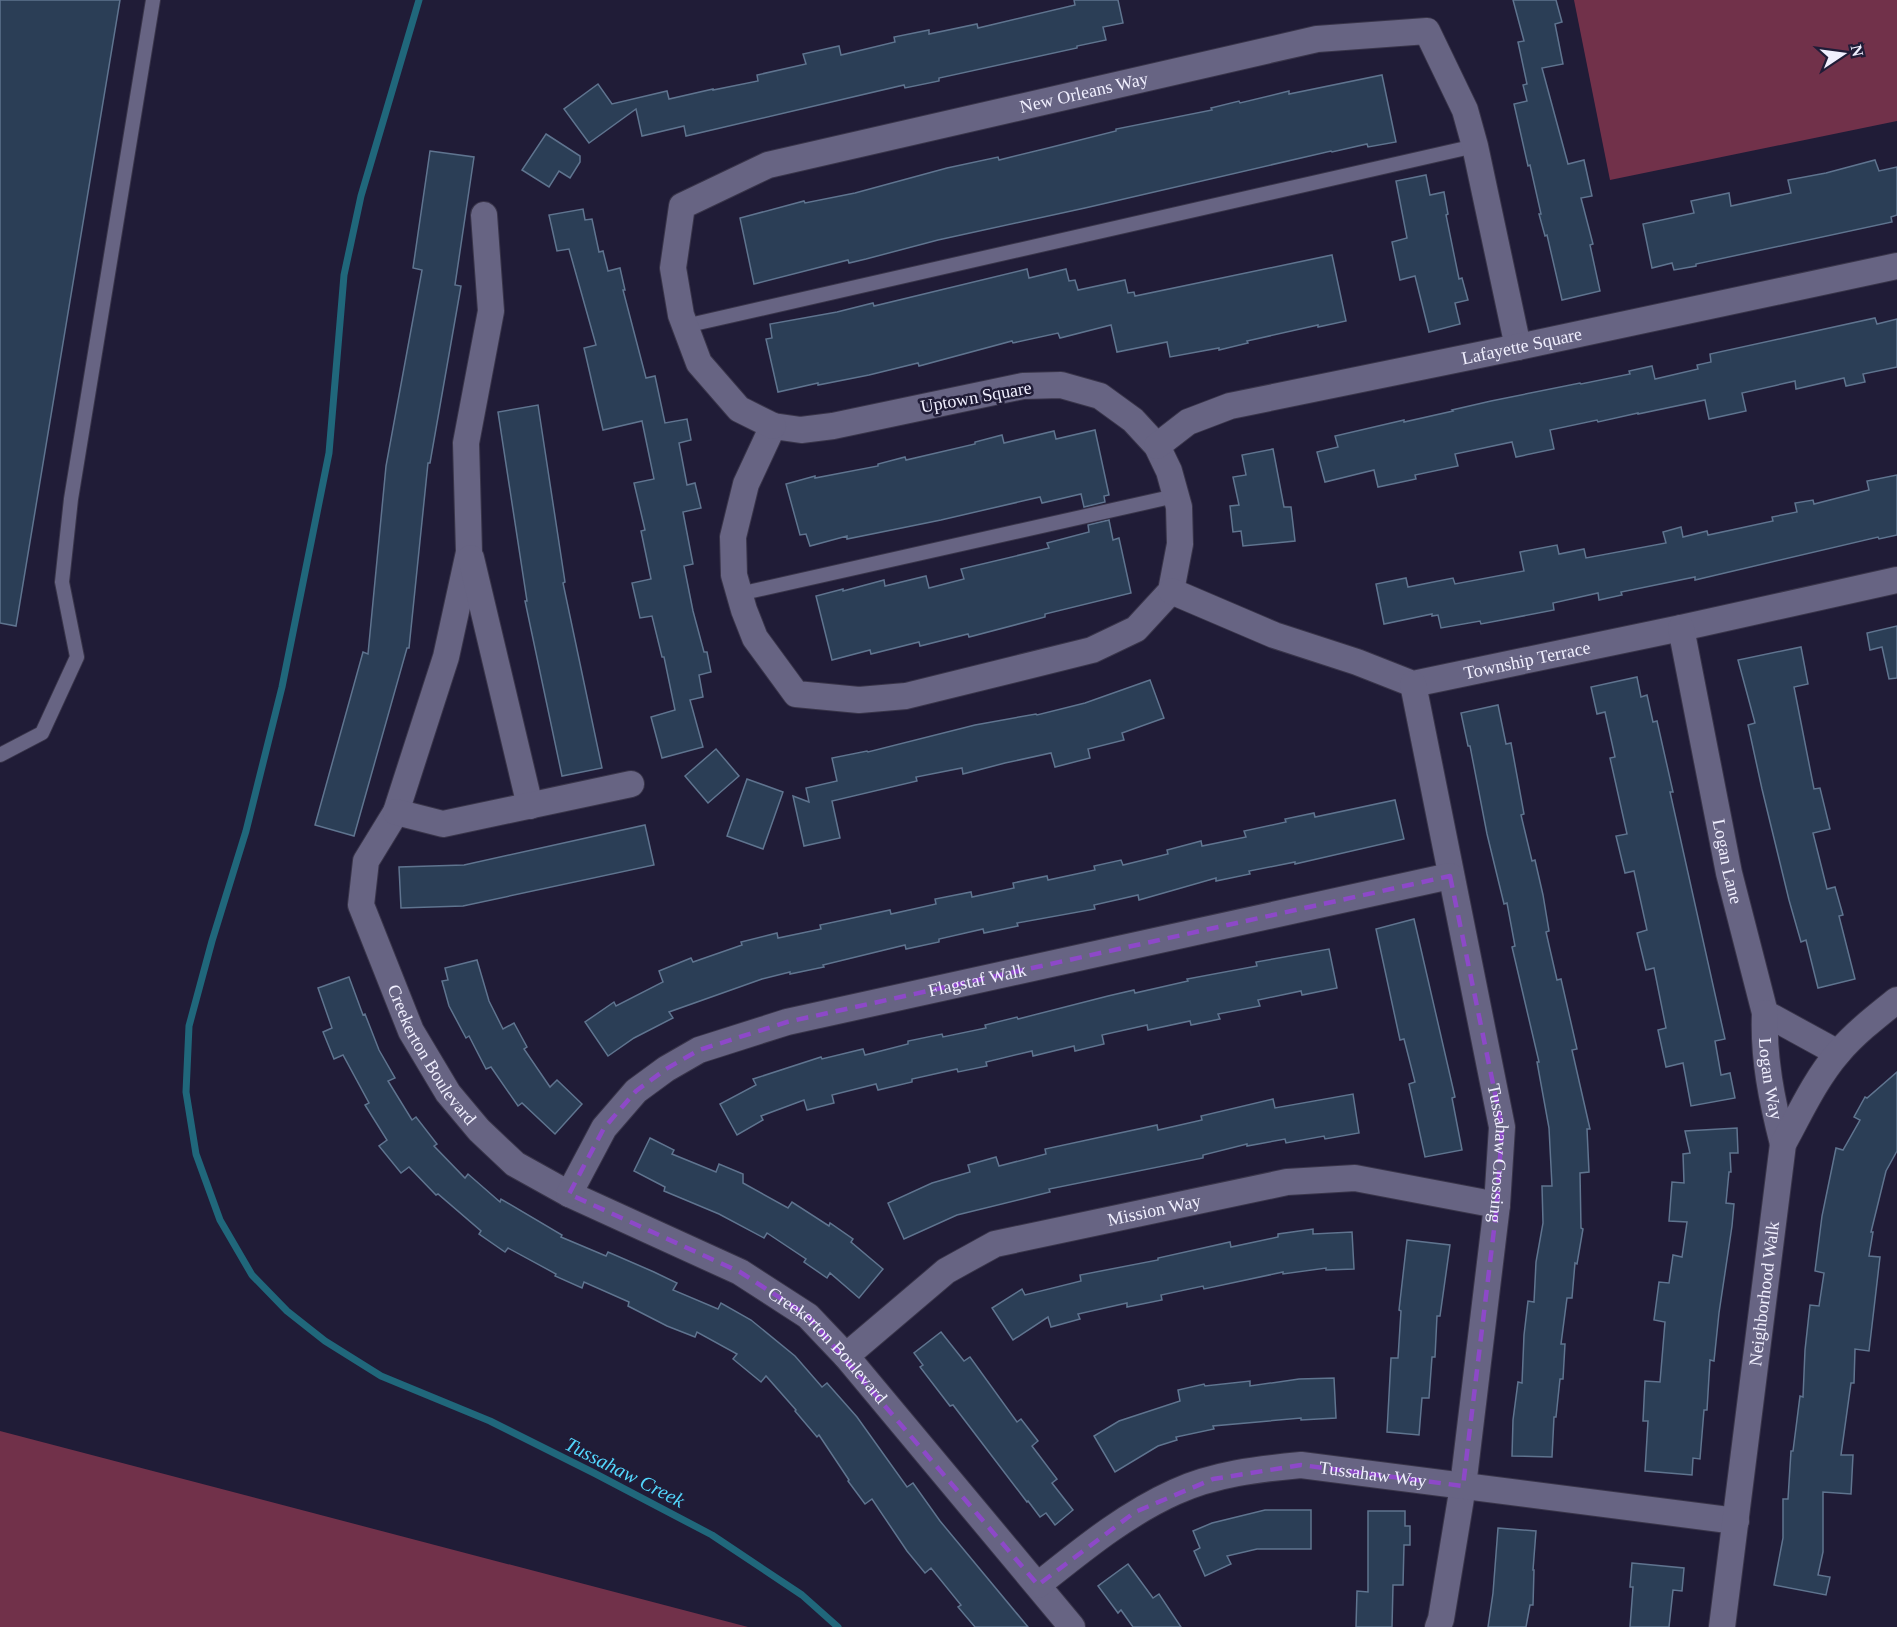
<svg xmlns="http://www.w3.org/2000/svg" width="1897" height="1627" font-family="'Times New Roman',serif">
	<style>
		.forest { fill: #71314a }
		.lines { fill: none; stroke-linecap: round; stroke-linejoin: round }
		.stream { stroke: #20677b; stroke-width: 7 }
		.building { fill: #2b3e56; stroke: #5f748f; stroke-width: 1.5 }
		.lane-casing { stroke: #39354a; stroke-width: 16 }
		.street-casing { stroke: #39354a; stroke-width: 28 }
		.lane { stroke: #676483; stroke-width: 14 }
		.street { stroke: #676483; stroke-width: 26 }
		.marked { fill: none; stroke: #8d49c8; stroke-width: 4.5; stroke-dasharray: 12 8; stroke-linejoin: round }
		.labels { text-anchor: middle; stroke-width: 5; stroke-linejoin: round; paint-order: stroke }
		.street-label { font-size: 18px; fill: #f0effe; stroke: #201c37 }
		.water-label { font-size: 20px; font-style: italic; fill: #53d6fc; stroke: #201c37 }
	</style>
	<rect width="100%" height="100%" fill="#201c37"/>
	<!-- forest -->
	<g class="forest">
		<path d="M1574 0H1897V121L1610 180Z"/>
		<path d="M0 1431 748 1627H0Z"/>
	</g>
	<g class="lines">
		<!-- stream -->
		<path class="stream" d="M419 0 361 196 344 275 329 453 282 687 246 831 212 941 189 1026 186 1092 196 1154 220 1220 252 1275 287 1311 325 1341 381 1376 490 1421 594 1473 712 1535 802 1595 838 1627"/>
	</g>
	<!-- building -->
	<g class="building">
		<path d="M0 0H120L16 626 0 623Z"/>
		<path d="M1074 0H1118L1123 23 1103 27 1106 40 1077 46V48L939 78V81L905 88 904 85 686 136 684 126 642 136 636 109 589 143 564 109 598 84 612 104 667 91 669 99 713 89V90L758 81 757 75 806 64 803 54 839 46 841 55 895 42 894 37 929 30V34L977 24 978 28 1075 5Z"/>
		<path d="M1513 0H1556L1562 22 1555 24 1563 64 1542 68 1568 164 1584 160 1592 196 1581 198 1593 244 1590 245 1600 291 1562 300 1547 235 1545 236 1539 214H1541L1530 165 1528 166 1514 104 1527 101 1523 85 1527 84 1518 42 1524 41Z"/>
		<path d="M1382 75 1396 142 1368 147 1367 144 1332 152 1331 151 1085 208 938 240 866 259 849 263 848 260 754 284 740 218 804 201 805 203 855 193 947 168 998 157 999 160 1048 148 1116 131V129L1212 110 1211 108 1239 101 1240 103 1289 91V94Z"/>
		<path d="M546 134 580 156V162L570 178 559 171 549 187 522 170Z"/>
		<path d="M430 151 474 157 455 285 461 286 430 463H428L409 648H407L354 836 315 825 363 652 368 654 386 466 422 270 413 268Z"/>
		<path d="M1875 160 1879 171 1897 167V215L1891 217 1892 222 1696 264V266L1674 270 1672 263 1652 268 1643 224 1694 213 1691 201 1729 193 1731 206 1791 193 1788 180 1826 173Z"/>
		<path d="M1426 175 1430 195 1444 192 1448 214 1446 215 1459 279 1462 278 1468 300 1455 303 1460 324 1429 332 1415 276 1400 280 1392 242 1407 238 1396 181Z"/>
		<path d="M583 209 585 220 592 219 599 252 603 251 608 271 620 268 625 290H623L646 378 655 376 665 423 687 419 691 440 679 443 687 485 695 483 701 508 683 512 693 564 684 566 693 611 704 652H707L711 672 699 675 703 697 690 700 703 747 662 758 651 717 675 710 664 657H662L652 616 640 618 632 583 651 579 641 531 645 530 634 483 654 479 642 421 603 430 584 348 596 345 569 249 557 251 549 215Z"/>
		<path d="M1332 255 1346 321 1318 327V325L1247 341 1248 343 1219 350V348L1170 357 1167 342 1117 352 1111 325 1060 338 1058 333 1013 343 1012 341 919 366 918 363 869 375 818 385V383L778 392 766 339 772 338 770 324 837 312 873 303 874 306 1027 269 1029 278 1066 269 1069 281 1075 280 1078 290 1125 280 1128 293 1134 292 1135 296Z"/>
		<path d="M1875 318 1877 324 1897 319V367L1863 374 1865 382 1846 386 1844 378 1796 389 1795 381 1742 393 1746 411 1709 419 1705 400 1638 414V413L1598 422 1597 420 1550 430 1554 449 1516 457 1512 442 1455 454 1458 466 1415 475 1416 479 1378 487 1374 470 1325 482 1317 452 1338 447 1335 436 1404 420V422L1453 411 1452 410 1491 401 1580 383 1581 384 1630 374 1629 371 1652 366 1655 379 1698 369 1697 365 1711 362 1710 354Z"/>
		<path d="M538 405 565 582 563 583 602 768 562 776 525 601H527L498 412Z"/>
		<path d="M1095 430 1109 495 1104 496 1105 502 1084 507 1081 494 1042 503 1040 497 941 520 847 539V536L810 546 806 534 800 535 786 484 815 476V478L878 466V464L905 457 906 460 975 444V442L1002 435 1004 443 1054 431 1056 439Z"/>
		<path d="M1273 449 1284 507H1291L1295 541 1243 546 1241 531 1233 532 1230 506 1239 505 1233 477 1246 475 1242 455Z"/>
		<path d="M1897 475V535L1879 539 1878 537 1695 580V577L1621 592 1622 595 1599 600 1598 593 1553 603 1554 610 1481 624 1480 621 1441 628 1438 615 1432 616V614L1384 624 1376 584 1406 578 1408 587 1453 578 1455 584 1524 571 1520 552 1557 545 1559 554 1584 549 1586 558 1666 543 1663 532 1681 527 1683 537 1707 531 1708 535 1773 521 1772 517 1797 512 1795 503 1813 500 1814 504 1869 490 1867 481Z"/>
		<path d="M1109 520 1113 540 1119 538 1131 593 1045 614V617L969 637 968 634 920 646 919 642 871 654 870 650 832 660 816 596 843 589V591L884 580 885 586 926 576 929 588 964 579 961 569 1049 548 1047 543 1089 532 1088 525Z"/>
		<path d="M1897 626V678L1889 679 1882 647 1870 650 1867 633Z"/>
		<path d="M1801 647 1808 684 1794 687 1814 789 1820 788 1830 829 1813 833 1827 889 1835 887 1843 915 1839 916 1855 979 1818 988 1806 940 1801 942 1789 900 1762 789 1748 725 1755 723 1738 660Z"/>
		<path d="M1637 677 1641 697 1647 695 1653 722 1657 721 1673 792H1670L1725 1039 1715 1041 1721 1075 1730 1073 1735 1098 1691 1106 1683 1063 1666 1067 1658 1030 1666 1028 1654 968 1646 970 1637 933 1647 930 1634 871 1625 873 1616 836 1627 834 1610 758 1615 757 1605 712 1597 714 1591 687Z"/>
		<path d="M1150 680 1164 718 1122 733 1124 740 1088 749 1090 758 1055 767 1051 753 1005 763 963 774 962 768 916 777 917 781 832 801 840 838 804 846 793 796 809 802 806 788 837 781 832 758 867 751 868 752 975 725 1036 714 1037 715 1085 703Z"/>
		<path d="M1498 705 1506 744 1511 743 1524 814 1521 815 1532 861 1535 860 1543 895 1549 931 1546 932 1557 980 1561 979 1577 1049 1572 1050 1590 1129H1587L1589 1172 1580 1173 1581 1228 1583 1229 1577 1264 1575 1263 1572 1298H1567L1561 1344H1565L1563 1379H1560L1556 1417H1554L1552 1457 1512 1456 1513 1420 1518 1382 1522 1383 1524 1335 1528 1301 1534 1302 1536 1262 1543 1223 1542 1186H1552L1549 1128 1537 1062H1539L1512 947 1515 946 1507 903 1504 904 1487 834 1470 746H1468L1461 713Z"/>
		<path d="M716 749 739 776 708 803 685 776Z"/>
		<path d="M747 779 783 792 763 849 727 836Z"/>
		<path d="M1395 800 1404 839 1295 864V862L1249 871 1250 874 1216 881V878L1139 900 1138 895 1094 905 1095 909 1017 923 1018 926 984 933 983 929 939 939V942L906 949 905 945 823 965 824 967 790 974V972L762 979 669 1012 673 1018 634 1038 608 1056 585 1022 614 1002 616 1006 663 982 659 971 691 958 693 962 742 945 741 942 777 933 778 938 821 929 820 925 890 910 891 914 936 904 935 899 971 892 972 897 1014 888 1013 883 1047 876 1048 880 1095 870 1094 866 1121 860 1123 865 1168 854 1167 850 1201 841 1202 846 1246 837 1244 831 1286 822 1285 819 1314 813 1315 817Z"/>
		<path d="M645 825 654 865 463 906 401 908 399 867 464 865Z"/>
		<path d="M1414 919 1455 1097 1452 1098 1462 1150 1425 1157 1409 1084 1415 1082 1404 1039 1400 1040 1376 929Z"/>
		<path d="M1329 949 1337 988 1302 995 1301 991 1258 1000 1260 1006 1218 1014 1220 1019 1191 1025 1190 1021 1148 1030 1147 1025 1102 1035 1104 1044 1075 1051 1074 1046 1033 1056 1032 1051 986 1062 987 1066 958 1072 957 1069 912 1079V1082L878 1090 876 1084 832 1095 834 1103 807 1110 804 1100 761 1116 763 1120 737 1135 720 1104 756 1085 753 1079 821 1057 822 1059 863 1049 865 1055 908 1044V1041L942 1034 943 1037 986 1028 985 1025 1017 1017 1018 1019 1108 996 1134 990 1135 993 1188 981 1187 979 1257 966 1256 962Z"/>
		<path d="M477 960 489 1001 503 1029 514 1023 527 1047 524 1049 550 1087 557 1080 582 1104 555 1134 522 1103 518 1106 491 1067 486 1069 469 1036 466 1038 449 1006 442 981 448 980 445 968Z"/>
		<path d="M349 977 363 1015 365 1014 379 1050 395 1078 388 1081 412 1120 416 1117 437 1144 434 1146 465 1178 468 1174 500 1202 501 1199 562 1235 561 1237 606 1256 608 1252 654 1272 677 1283 673 1290 718 1309 721 1303 751 1320 795 1356 822 1387 827 1383 857 1417 907 1487 913 1483 940 1521 1028 1627H975L958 1607 961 1605 931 1568 925 1573 907 1551 872 1499 865 1504 848 1481 849 1480 819 1435 817 1437 795 1411 796 1410 766 1376 761 1382 733 1359 737 1354 697 1332 695 1337 667 1326 628 1306 629 1302 584 1282 582 1288 555 1276 556 1274 508 1248 505 1252 479 1234 481 1231 438 1194 436 1195 409 1167 401 1173 379 1146 387 1140 365 1105 369 1103 343 1055 334 1059 323 1032 332 1028 318 988Z"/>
		<path d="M1897 1072V1151L1886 1171 1871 1232H1873L1869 1256 1880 1257 1869 1351 1855 1349 1854 1383H1851L1841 1455H1853L1851 1494 1823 1492V1552L1818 1575 1830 1577 1826 1595 1774 1585 1783 1538V1499H1788L1791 1451H1793L1800 1396 1803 1397 1805 1350 1810 1305 1819 1306 1824 1273 1815 1271 1822 1216 1836 1148 1843 1150 1860 1120 1854 1117 1865 1097 1867 1098Z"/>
		<path d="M1353 1094 1359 1133 1325 1139 1324 1136 1286 1143 1285 1139 1247 1146V1144L1203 1155V1158L1049 1189 1050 1192 957 1215 904 1239 888 1203 932 1183 970 1172 968 1165 996 1157 999 1166 1046 1154 1045 1149 1157 1125 1158 1130 1202 1120 1201 1116 1273 1099 1275 1108Z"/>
		<path d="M1737 1128 1738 1153H1730L1731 1172H1729L1726 1203 1734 1204 1732 1226 1719 1313 1714 1361 1710 1360 1707 1410H1704L1700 1459 1693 1458 1692 1475 1645 1471 1648 1421H1643L1645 1381 1660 1382 1665 1322 1654 1320 1659 1282 1669 1283 1673 1255 1682 1257 1687 1222 1669 1221 1672 1182 1684 1183 1683 1154 1690 1153 1685 1131Z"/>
		<path d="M650 1138 674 1150 672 1154 716 1172 719 1164 743 1174V1183L788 1208 792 1202 829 1226 830 1223 853 1239 851 1242 883 1269 859 1298 830 1273 827 1278 804 1262 806 1259 767 1233 764 1238 719 1214 664 1191 665 1187 634 1171Z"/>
		<path d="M1313 1229V1234L1352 1232 1354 1269 1326 1270V1268L1283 1274V1272L1204 1289 1203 1286 1161 1295 1162 1300 1127 1307V1303L1078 1314 1080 1319 1051 1327 1048 1317 1013 1340 992 1308 1022 1289 1025 1295 1081 1281 1080 1275 1158 1260V1258L1230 1242 1231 1247 1278 1237V1234Z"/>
		<path d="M1407 1240 1450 1245 1440 1316H1437L1435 1357H1432L1429 1398H1422L1419 1435 1387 1432 1391 1358H1398L1401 1311 1399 1310Z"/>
		<path d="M941 1332 964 1361 970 1357 1017 1422 1021 1419 1038 1441 1032 1446 1057 1479 1052 1483 1073 1510 1055 1525 1046 1513 1040 1517 1028 1501 1027 1502 953 1405 950 1406 920 1367 923 1365 914 1353Z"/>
		<path d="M1334 1378 1336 1418 1301 1420V1418L1213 1426 1214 1429 1176 1437 1177 1440 1158 1446 1115 1472 1094 1436 1119 1421 1180 1401 1178 1390 1204 1384 1205 1386 1250 1381V1386L1299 1379Z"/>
		<path d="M1265 1510H1311V1549H1257L1227 1556 1231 1564 1205 1576 1194 1551 1200 1548 1193 1531 1212 1523Z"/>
		<path d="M1368 1511H1405V1526H1410V1545H1404L1403 1585H1393L1392 1627H1356L1357 1591 1368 1592Z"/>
		<path d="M1498 1528 1536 1531 1533 1570H1534L1533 1605H1530L1526 1627H1488L1493 1593Z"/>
		<path d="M1632 1563 1684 1568 1682 1591 1673 1590 1669 1627H1630L1633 1587H1630Z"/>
		<path d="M1128 1564 1153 1598 1159 1594 1181 1627H1133L1121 1610 1118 1613 1098 1586Z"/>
	</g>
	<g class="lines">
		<!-- lane casing -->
		<g class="lane-casing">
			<g id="lane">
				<path d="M685 326 1475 146"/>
				<path d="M739 594 1175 496"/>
				<path d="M0 755 42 733 77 657 62 582 71 499 153 0"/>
			</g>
		</g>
		<!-- street casing -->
		<g class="street-casing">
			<g id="street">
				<path id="s1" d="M484 215 491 311 466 443 469 552 446 657 396 812 366 861 361 905 411 1031 448 1093 479 1130 515 1164 569 1194 740 1272 808 1316 846 1356 1072 1627"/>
				<path d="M1061 385 1100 396 1133 420 1157 446 1169 471 1179 507 1180 544 1171 591 1136 629 1092 650 906 696 859 700 796 694 755 638 744 610 734 575 733 537 746 484 773 426 801 430 833 426 1023 386Z"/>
				<path id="s2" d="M773 426 739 409 699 363 681 315 673 268 682 206 768 165 1317 39 1427 31 1465 110 1475 146 1518 347"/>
				<path id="s3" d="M1157 446 1188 422 1230 406 1518 347 1897 266"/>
				<path d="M471 558 530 806"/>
				<path id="s4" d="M1171 591 1274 635 1357 662 1413 684 1681 628 1897 580"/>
				<path id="s5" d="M1681 628 1729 873 1765 1013 1838 1053"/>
				<path id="s6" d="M1413 684 1502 1127 1497 1205 1463 1486 1441 1619 1438 1627"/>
				<path d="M396 812 443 824 631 784"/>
				<path id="s7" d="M1765 1013C1763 1058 1772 1101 1783 1144"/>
				<path id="s8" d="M569 1194 604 1128 636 1091 666 1069 699 1050 787 1022 1450 876"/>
				<path id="s9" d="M846 1356 946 1271 995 1244 1287 1182 1355 1178 1497 1205"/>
				<path id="s10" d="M1038 1585C1081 1551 1124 1515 1175 1492 1214 1474 1258 1469 1301 1465L1736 1521"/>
				<path id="s11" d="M1722 1627 1783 1144C1800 1113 1815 1080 1838 1053 1855 1033 1877 1016 1897 1000"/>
			</g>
		</g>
		<!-- lane -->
		<use href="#lane" class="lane"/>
		<!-- street -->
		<use href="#street" class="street"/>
	</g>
	<!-- marked area -->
	<path class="marked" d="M1450 876 1502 1127 1497 1205 1463 1486 1301 1465 1213 1479 1135 1512 1038 1585 808 1316 740 1272 569 1194 604 1128 636 1091 666 1069 699 1050 787 1022Z"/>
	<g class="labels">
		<!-- street labels -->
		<g class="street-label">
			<text dy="6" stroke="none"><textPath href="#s2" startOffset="680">New Orleans Way</textPath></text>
			<text dy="6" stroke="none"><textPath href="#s3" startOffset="382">Lafayette Square</textPath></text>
			<text transform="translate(976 397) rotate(-10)" y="6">Uptown Square</text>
			<text dy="6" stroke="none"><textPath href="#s4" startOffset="376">Township Terrace</textPath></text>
			<text dy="6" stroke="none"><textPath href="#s5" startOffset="238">Logan Lane</textPath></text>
			<text dy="6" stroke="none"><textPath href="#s8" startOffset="486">Flagstaf Walk</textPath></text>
			<text dy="6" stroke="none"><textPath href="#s1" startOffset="878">Creekerton Boulevard</textPath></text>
			<text dy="6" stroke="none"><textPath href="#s7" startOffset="66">Logan Way</textPath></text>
			<text dy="6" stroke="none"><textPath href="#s6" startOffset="478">Tussahaw Crossing</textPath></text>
			<text dy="6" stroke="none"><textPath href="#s9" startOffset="350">Mission Way</textPath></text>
			<text dy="6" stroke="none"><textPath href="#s11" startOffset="336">Neighborhood Walk</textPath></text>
			<text dy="6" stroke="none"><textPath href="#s1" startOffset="1382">Creekerton Boulevard</textPath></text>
			<text dy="6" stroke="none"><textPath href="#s10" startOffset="368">Tussahaw Way</textPath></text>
		</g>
		<!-- water labels -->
		<g class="water-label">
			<text transform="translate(625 1472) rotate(27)" y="7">Tussahaw Creek</text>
		</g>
	</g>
	<!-- north arrow -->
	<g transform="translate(1843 54) rotate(77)" stroke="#201c37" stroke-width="4.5" paint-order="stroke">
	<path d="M0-4.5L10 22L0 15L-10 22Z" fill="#f0effe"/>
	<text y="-9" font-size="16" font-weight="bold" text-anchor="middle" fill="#f0effe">N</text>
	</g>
</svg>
